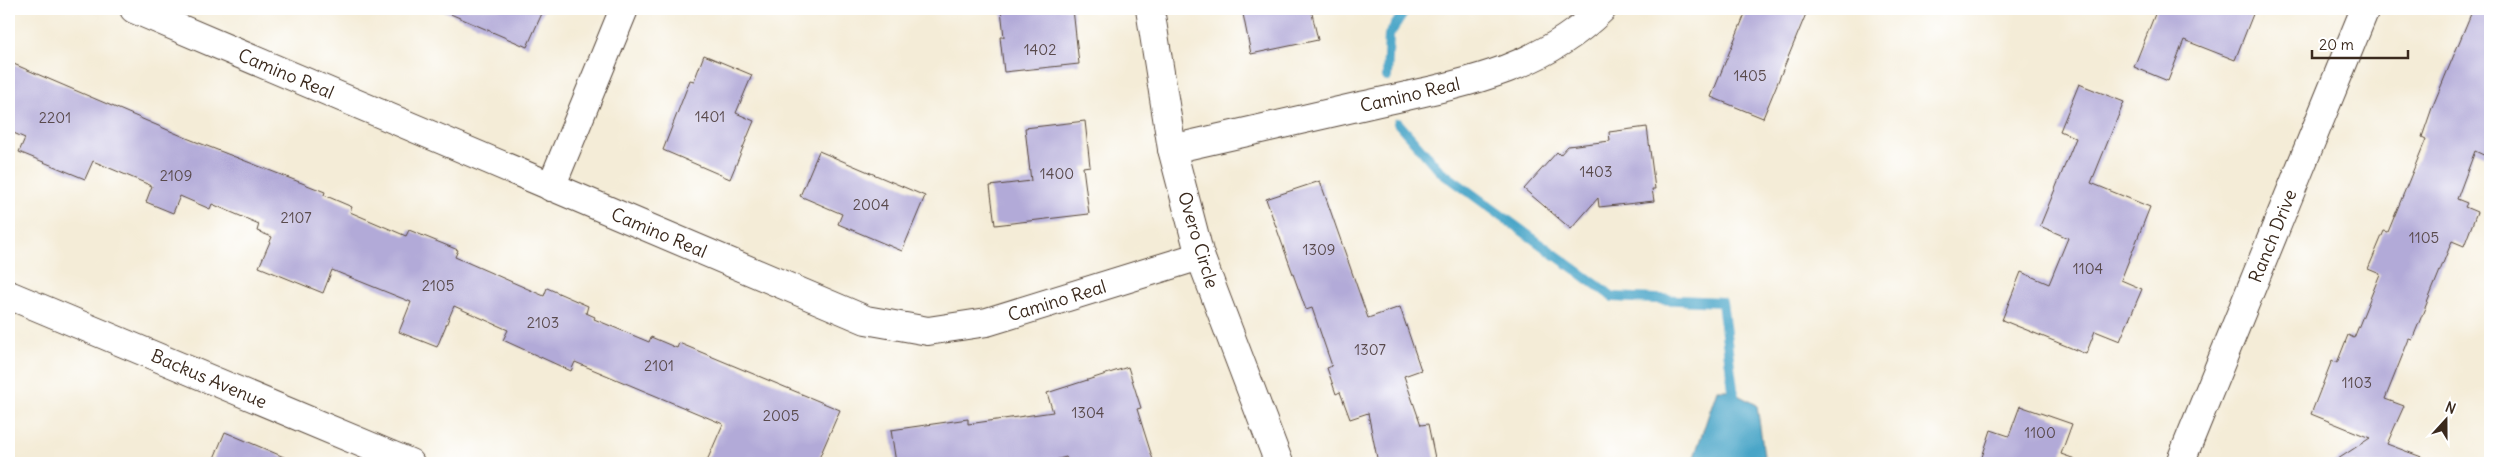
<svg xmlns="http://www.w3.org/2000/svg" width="2499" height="472" font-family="Delius,sans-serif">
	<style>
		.water { fill: #49a5c7; stroke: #426872 }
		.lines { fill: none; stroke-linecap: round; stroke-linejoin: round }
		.stream { stroke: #49a5c7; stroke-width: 10 }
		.building { fill: #b2aad8 }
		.minor-casing { stroke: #57473a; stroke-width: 30 }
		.minor { stroke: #fff; stroke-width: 28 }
		.labels { text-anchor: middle; stroke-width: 4.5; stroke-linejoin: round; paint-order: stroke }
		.number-label { font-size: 15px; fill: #594a4c }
		.street-label { font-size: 18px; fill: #3b2a1e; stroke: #fff }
	</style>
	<rect width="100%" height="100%" fill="#fff"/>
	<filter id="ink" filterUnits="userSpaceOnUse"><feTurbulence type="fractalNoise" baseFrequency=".02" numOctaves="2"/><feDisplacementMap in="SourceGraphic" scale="10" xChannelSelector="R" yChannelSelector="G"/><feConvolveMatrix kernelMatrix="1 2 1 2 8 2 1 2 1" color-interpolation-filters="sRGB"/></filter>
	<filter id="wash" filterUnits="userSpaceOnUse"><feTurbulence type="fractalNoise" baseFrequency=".0096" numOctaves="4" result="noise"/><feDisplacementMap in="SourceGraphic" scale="20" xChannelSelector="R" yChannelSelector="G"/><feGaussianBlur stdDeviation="1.12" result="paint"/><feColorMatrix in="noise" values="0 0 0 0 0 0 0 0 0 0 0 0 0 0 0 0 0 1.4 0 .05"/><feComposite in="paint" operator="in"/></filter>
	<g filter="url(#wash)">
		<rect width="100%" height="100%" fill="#f4ecd7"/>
		<!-- water -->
		<path class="water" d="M1717 390H1728L1757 405 1765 463H1692Z"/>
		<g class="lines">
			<!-- stream -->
			<g class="stream">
				<path d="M1387 77 1389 35 1406 9"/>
				<path d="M1398 123 1439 170 1613 297 1722 302 1735 405"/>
			</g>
		</g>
		<g id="blocks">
			<!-- building -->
			<g class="building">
				<path d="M439 9H544L527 47Z"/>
				<path d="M1001 9H1073L1079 64 1004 72 1000 37H1004Z"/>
				<path d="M1242 9H1311L1318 40 1251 54Z"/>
				<path d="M1747 9H1808L1763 118 1711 97Z"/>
				<path d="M2157 9H2255L2235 60 2184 40 2168 81 2134 67Z"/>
				<path d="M2473 9H2490V158L2475 151 2457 199 2467 203 2465 207 2477 212 2464 246 2452 241 2412 340 2409 339 2385 399 2404 406 2387 444 2432 461V463H2332L2370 438 2311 414 2332 360 2337 363 2348 335 2354 338 2380 274 2368 269 2384 231 2388 232 2426 139 2422 137 2432 108Z"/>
				<path d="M704 55 752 75 736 113 754 121 730 179 663 150 690 80 694 81Z"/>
				<path d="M9 62 189 139 325 192 324 195 352 207 350 212 406 236 409 230 458 250 455 257 544 296 547 288 588 306 586 313 595 317 594 319 649 342 651 337 677 348 679 343 840 410 817 463H706L723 424 575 362 571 371 503 340 508 330 454 306 437 347 399 332 411 302 332 270 323 293 259 267 272 237 257 231 259 224 212 204 210 209 180 196 173 213 146 202 152 186 93 161 85 179 19 152 25 138 9 131Z"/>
				<path d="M2079 84 2124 102 2091 183 2150 207 2121 280 2142 289 2120 341 2095 331 2086 354 2002 320 2021 272 2049 284 2068 238 2040 226 2076 138 2060 131Z"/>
				<path d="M1085 121 1090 166 1083 167 1089 214 995 225 990 186 1031 181 1025 128Z"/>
				<path d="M1647 127 1655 189H1652L1654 201 1599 207 1598 198 1571 229 1524 189 1557 152 1560 155 1568 146 1610 141 1609 132Z"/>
				<path d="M819 151 925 196 902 251 838 224 842 214 800 196Z"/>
				<path d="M1320 181 1368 318 1400 307 1421 370 1404 376 1421 425 1428 424 1436 463H1378L1368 413 1350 419 1340 392 1336 394 1327 368 1332 366 1312 308 1306 310 1266 199Z"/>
				<path d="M1128 367 1141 408 1137 409 1154 463H1069L1066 457 1044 463H896L891 430 968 419V424L1053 412 1047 393Z"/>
				<path d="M2020 406 2072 424 2061 454 2075 459 2074 463H1980L1991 430 2009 436Z"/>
				<path d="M225 432 298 463H212Z"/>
			</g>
		</g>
	</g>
	<g filter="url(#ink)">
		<use href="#blocks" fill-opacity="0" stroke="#57473a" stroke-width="1"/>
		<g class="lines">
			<!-- minor casing -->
			<g class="minor-casing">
				<g id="minor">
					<path d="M134 9 866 320 928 331 987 322 1200 256"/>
					<path d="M1150 9 1172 149 1200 256 1279 463"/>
					<path d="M1172 149C1235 135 1298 120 1361 106 1448 86 1536 75 1602 9"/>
					<path d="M551 187 624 9"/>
					<path d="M9 295 410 463"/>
					<path d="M2180 463 2365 9"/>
				</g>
			</g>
			<!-- minor -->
			<use href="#minor" class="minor"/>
		</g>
	</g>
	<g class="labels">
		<!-- number labels -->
		<g class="number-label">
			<text x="1040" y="55">1402</text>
			<text x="1750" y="81">1405</text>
			<text x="710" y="122">1401</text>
			<text x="55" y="123">2201</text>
			<text x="1596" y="177">1403</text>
			<text x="1057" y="179">1400</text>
			<text x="176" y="181">2109</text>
			<text x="871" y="210">2004</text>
			<text x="296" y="223">2107</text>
			<text x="2424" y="243">1105</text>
			<text x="1319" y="255">1309</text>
			<text x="2088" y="274">1104</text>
			<text x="438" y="291">2105</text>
			<text x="543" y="328">2103</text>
			<text x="1370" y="355">1307</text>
			<text x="659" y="371">2101</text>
			<text x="2357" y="388">1103</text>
			<text x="1088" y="418">1304</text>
			<text x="781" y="421">2005</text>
			<text x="2040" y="438">1100</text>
		</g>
		<!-- street labels -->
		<g class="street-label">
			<text transform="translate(286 74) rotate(23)" y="6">Camino Real</text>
			<text transform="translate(1410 95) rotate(-13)" y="6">Camino Real</text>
			<text transform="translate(659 233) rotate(23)" y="6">Camino Real</text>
			<text transform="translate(2273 236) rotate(-68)" y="6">Ranch Drive</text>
			<text transform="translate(1198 240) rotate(73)" y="6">Overo Circle</text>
			<text transform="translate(1057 301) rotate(-17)" y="6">Camino Real</text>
			<text transform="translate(209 379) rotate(23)" y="6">Backus Avenue</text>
		</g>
	</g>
	<!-- margin -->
	<rect width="2499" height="472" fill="none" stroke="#fff" stroke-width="30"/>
	<!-- north arrow -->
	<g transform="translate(2446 420) rotate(21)" stroke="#ffffff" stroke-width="4" paint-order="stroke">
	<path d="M0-4L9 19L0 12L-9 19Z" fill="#3b2a1e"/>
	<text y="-8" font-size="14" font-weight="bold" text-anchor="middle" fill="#3b2a1e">N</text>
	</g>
	<!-- scale -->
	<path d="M2312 50v8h96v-8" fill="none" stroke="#3b2a1e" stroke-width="2.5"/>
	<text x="2319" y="50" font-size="15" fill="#3b2a1e" stroke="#ffffff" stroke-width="4" paint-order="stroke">20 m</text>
</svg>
